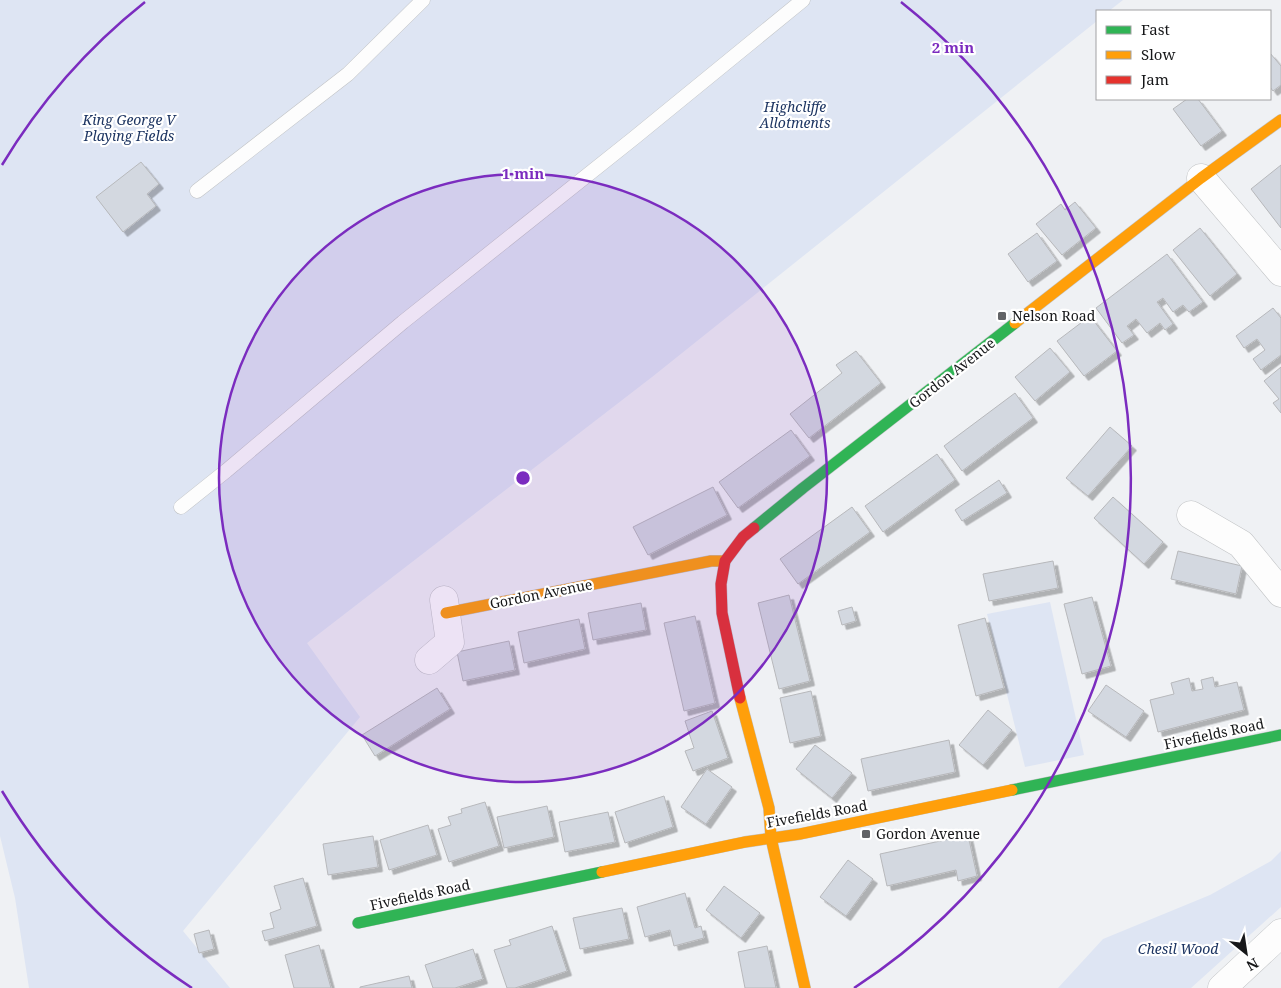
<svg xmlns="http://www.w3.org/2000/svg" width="1281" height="988" font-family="'Noto Serif',serif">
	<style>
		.green { fill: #dee5f3 }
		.building { fill: #d3d8e0; stroke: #b7b8bb; filter: url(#shadow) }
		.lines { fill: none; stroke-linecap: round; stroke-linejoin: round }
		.lane-casing { stroke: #c1c3c5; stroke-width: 15 }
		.street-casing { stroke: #c1c3c5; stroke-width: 29 }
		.fast-casing { stroke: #c1c3c5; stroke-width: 12 }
		.slow-casing { stroke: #c1c3c5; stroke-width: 12 }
		.jam-casing { stroke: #c1c3c5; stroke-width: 12 }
		.lane { stroke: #fdfdfd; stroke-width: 14 }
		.street { stroke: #fdfdfd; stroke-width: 28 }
		.fast { stroke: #30b455; stroke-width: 11 }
		.slow { stroke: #ff9f0a; stroke-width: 11 }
		.jam { stroke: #e5322d; stroke-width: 11 }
		.ring { fill: none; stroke: #7b2cbf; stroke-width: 2.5 }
		.poi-dot { fill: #626366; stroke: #fff; stroke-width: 2 }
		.labels { text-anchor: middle; stroke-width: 4.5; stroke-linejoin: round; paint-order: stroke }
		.park-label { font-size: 14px; font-style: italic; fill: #1c3461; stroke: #fff }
		.poi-label { font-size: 14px; fill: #161719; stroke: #fff; text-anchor: start }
		.street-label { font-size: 14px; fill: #161719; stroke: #fff }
		.centre { fill: #7b2cbf; stroke: #fff; stroke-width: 2.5 }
		.ring-label { font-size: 15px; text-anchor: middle; font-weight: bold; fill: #7b2cbf; stroke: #fff; stroke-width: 4.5; stroke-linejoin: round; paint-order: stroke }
	</style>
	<defs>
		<filter id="shadow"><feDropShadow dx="4.5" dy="4.5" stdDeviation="0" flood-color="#0004"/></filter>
	</defs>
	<rect width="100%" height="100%" fill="#eff1f4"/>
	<!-- green -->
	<g class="green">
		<path d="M0 0H1123L1109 11H1097V21L652 377 307 643 360 717 183 931 230 988H29L15 898 0 836Z"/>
		<path d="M1050 602 1084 755 1025 767 987 614Z"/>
		<path d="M1281 851V907L1191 988H1058L1103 939 1210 895 1271 861Z"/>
	</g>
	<!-- building -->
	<g class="building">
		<path d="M1270 53 1281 66V85L1273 91 1270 87Z"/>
		<path d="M1187 99H1198L1222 131 1201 146 1173 109Z"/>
		<path d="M141 162 159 184 147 194 156 206 123 232 96 197Z"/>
		<path d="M1281 165V228L1251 189Z"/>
		<path d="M1075 202 1096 228 1062 255 1036 224 1061 204 1065 210Z"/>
		<path d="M1200 228 1237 274 1210 296 1173 250Z"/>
		<path d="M1037 233 1057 261 1028 282 1008 254Z"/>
		<path d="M1167 254 1203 302 1189 312 1183 305 1173 312 1163 298 1157 302 1173 324 1165 330 1160 323 1147 333 1136 319 1127 326 1134 335 1122 343 1096 308Z"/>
		<path d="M1273 308 1281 318V355L1261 370 1253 359 1265 350 1257 339 1244 348 1236 336Z"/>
		<path d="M1090 316 1117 351 1084 376 1057 341Z"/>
		<path d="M1050 348 1070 372 1035 401 1015 377Z"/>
		<path d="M856 351 881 383 809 438 790 414 842 373 836 365Z"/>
		<path d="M1281 367V413L1273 403 1279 399 1264 381Z"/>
		<path d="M1015 393 1033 418 962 471 944 446Z"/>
		<path d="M1110 427 1132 446 1088 496 1066 478Z"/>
		<path d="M791 430 810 456 738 508 719 482Z"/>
		<path d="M937 454 955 480 883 532 865 506Z"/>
		<path d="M999 480 1007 493 962 521 955 510Z"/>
		<path d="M713 487 727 515 648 555 633 527Z"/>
		<path d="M1113 497 1163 542 1144 564 1094 518Z"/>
		<path d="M852 507 870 532 798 584 780 559Z"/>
		<path d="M1178 551 1242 566 1236 594 1171 579Z"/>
		<path d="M1053 561 1058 588 989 601 983 574Z"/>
		<path d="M789 595 810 681 779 689 758 603Z"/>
		<path d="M1092 597 1111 666 1082 674 1064 604Z"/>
		<path d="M641 603 646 630 593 640 588 613Z"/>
		<path d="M852 607 856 621 842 625 838 611Z"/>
		<path d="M695 616 715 703 684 711 664 623Z"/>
		<path d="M985 618 1004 688 976 696 958 625Z"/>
		<path d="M579 619 585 649 524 663 518 632Z"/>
		<path d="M509 641 515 670 463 681 457 652Z"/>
		<path d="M1213 677 1215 687 1237 682 1244 710 1158 732 1150 700 1174 694 1171 683 1189 678 1192 691 1203 689 1201 680Z"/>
		<path d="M1106 685 1144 711 1126 737 1088 711Z"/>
		<path d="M437 688 450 709 375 756 362 735Z"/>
		<path d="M811 691 821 736 790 743 780 698Z"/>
		<path d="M988 710 1012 730 983 765 959 745Z"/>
		<path d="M712 711 728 758 693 771 685 751 694 748 685 721Z"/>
		<path d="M949 740 955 772 868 791 861 759Z"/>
		<path d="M815 745 852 773 832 798 796 769Z"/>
		<path d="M707 769 732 787 706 824 681 807Z"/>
		<path d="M664 796 673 827 625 843 615 812Z"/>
		<path d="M485 802 499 846 449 862 438 829 451 825 448 817 462 813 461 809Z"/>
		<path d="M547 806 554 837 504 848 497 817Z"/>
		<path d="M608 812 615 842 565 852 559 822Z"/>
		<path d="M428 825 437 855 389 870 380 840Z"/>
		<path d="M968 835 977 876 958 881 956 870 887 886 880 854Z"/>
		<path d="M373 836 378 867 328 875 323 844Z"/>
		<path d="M848 860 873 879 846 916 820 897Z"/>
		<path d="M303 878 317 926 265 941 262 931 274 928 270 913 281 909 274 886Z"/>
		<path d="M724 886 760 913 741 938 706 910Z"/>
		<path d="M685 893 695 928 701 926 704 938 674 946 670 930 645 937 637 907Z"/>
		<path d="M622 908 629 939 580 949 573 918Z"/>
		<path d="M552 926 567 971 515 988H507L494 950 511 945 509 940Z"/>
		<path d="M209 930 214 949 199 953 194 934Z"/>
		<path d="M319 945 331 988H294L285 955Z"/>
		<path d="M767 946 776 988H745L738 952Z"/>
		<path d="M473 949 483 979 455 988H433L425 965Z"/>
		<path d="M409 976 412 988H360V987Z"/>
	</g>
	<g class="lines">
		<!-- lane casing -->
		<g class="lane-casing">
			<g id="lane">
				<path d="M197 191 348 74 423 0"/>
				<path d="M181 507 226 471 403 322 634 138 803 0"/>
			</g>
		</g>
		<!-- street casing -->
		<g class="street-casing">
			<g id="street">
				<path d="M1201 178 1281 272"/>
				<path d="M1191 515 1241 544 1281 593"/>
				<path d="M429 660 450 642 444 600"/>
				<path d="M1222 988 1281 933"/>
			</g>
		</g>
		<!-- fast casing -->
		<g class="fast-casing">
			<g id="fast">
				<path d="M754 528 803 488 1015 323"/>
				<path d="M1012 790 1281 735"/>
				<path d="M358 923 602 872"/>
			</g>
		</g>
		<!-- slow casing -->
		<g class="slow-casing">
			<g id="slow">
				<path d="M1015 323 1201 178 1281 120"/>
				<path d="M446 613 711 561H725"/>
				<path d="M740 698 769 808 771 838 805 988"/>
				<path d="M602 872 745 842 800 834 1012 790"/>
			</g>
		</g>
		<!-- jam casing -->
		<g class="jam-casing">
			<path id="jam" d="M740 698 722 613 721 584 725 561 743 537 754 528"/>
		</g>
		<!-- lane -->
		<use href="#lane" class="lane"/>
		<!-- street -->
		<use href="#street" class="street"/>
		<!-- fast -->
		<use href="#fast" class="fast"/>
		<!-- slow -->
		<use href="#slow" class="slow"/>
		<!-- jam -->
		<use href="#jam" class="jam"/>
	</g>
	<!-- distance rings -->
	<circle cx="523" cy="478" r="304" fill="#7b2cbf" fill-opacity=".12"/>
	<g class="ring">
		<circle cx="523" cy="478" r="304"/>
		<path d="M192 988A608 608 0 0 1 2 791M2 165A608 608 0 0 1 145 2M901 2A608 608 0 0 1 854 988"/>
	</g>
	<!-- markers -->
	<g class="poi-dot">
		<rect x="997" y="311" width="10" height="10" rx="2.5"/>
		<rect x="861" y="829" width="10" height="10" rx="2.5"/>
	</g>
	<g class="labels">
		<!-- park labels -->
		<g class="park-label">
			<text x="795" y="112">Highcliffe<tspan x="795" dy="16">Allotments</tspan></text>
			<text x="129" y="125">King George V<tspan x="129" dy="16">Playing Fields</tspan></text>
			<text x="1178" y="954">Chesil Wood</text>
		</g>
		<!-- poi labels -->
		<g class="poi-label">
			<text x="1012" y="321">Nelson Road</text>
			<text x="876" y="839">Gordon Avenue</text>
		</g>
		<!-- street labels -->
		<g class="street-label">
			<text transform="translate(952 373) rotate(-38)" y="5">Gordon Avenue</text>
			<text transform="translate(541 594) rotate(-11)" y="5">Gordon Avenue</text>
			<text transform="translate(1214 734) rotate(-12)" y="5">Fivefields Road</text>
			<text transform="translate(817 814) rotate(-10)" y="5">Fivefields Road</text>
			<text transform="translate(420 895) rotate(-12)" y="5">Fivefields Road</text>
		</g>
	</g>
	<circle cx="523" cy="478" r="8" class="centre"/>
	<g class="ring-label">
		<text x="953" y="53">2 min</text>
		<text x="523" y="179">1 min</text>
	</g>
	<!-- legend -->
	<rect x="1096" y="10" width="175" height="90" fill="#ffffff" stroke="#a2a2a3"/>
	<rect x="1106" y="26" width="25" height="8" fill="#30b455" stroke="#a2a2a3"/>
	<text x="1141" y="35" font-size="15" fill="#161719">Fast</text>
	<rect x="1106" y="51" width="25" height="8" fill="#ff9f0a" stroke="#a2a2a3"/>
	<text x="1141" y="60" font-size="15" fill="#161719">Slow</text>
	<rect x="1106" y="76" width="25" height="8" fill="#e5322d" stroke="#a2a2a3"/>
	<text x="1141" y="85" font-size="15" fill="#161719">Jam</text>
	<!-- north arrow -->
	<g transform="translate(1246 953) rotate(150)" stroke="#ffffff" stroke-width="4" paint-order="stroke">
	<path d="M0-4L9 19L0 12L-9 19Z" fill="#161719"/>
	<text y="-8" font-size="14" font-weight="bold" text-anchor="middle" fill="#161719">N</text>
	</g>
</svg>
